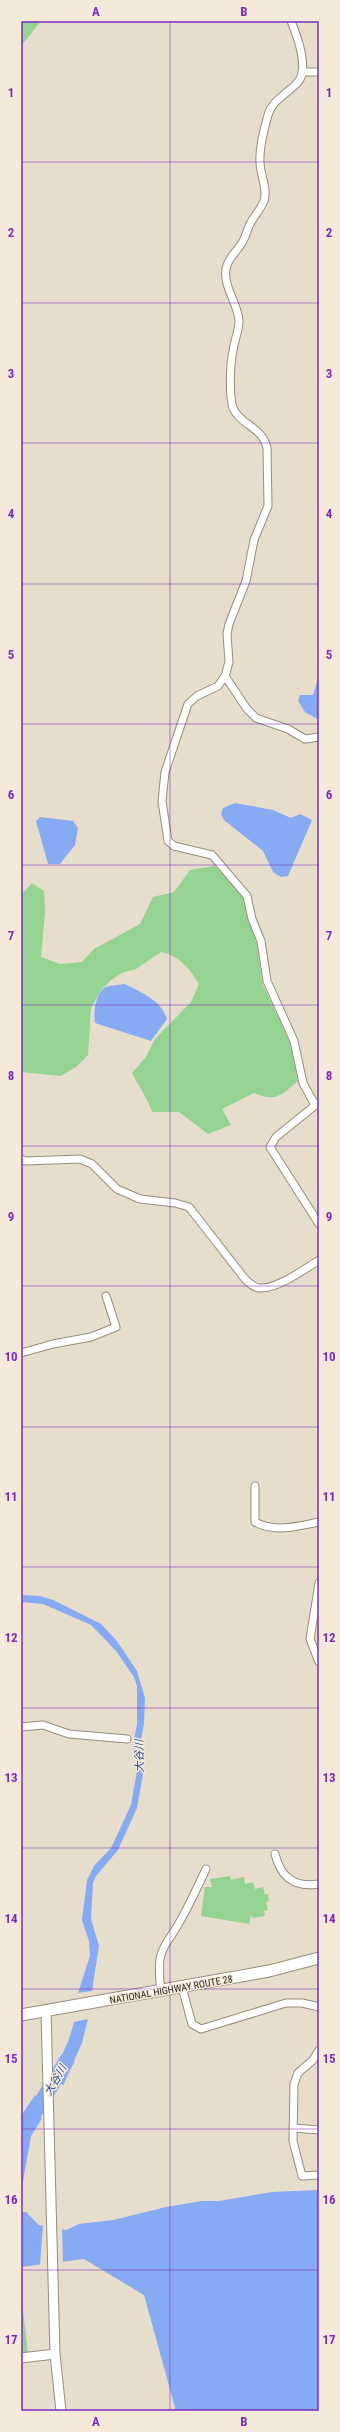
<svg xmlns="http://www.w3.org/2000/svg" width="340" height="2432" font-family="'Roboto Condensed','Noto Sans JP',sans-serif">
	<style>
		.green { fill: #95d392 }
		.water { fill: #87abf2 }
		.pier { fill: #e7ddcc }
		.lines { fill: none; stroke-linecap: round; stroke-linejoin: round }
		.river { stroke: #87abf2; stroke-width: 15 }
		.minor-casing { stroke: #968d7d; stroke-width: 9 }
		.tertiary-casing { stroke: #968d7d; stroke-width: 11 }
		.trunk-casing { stroke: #968d7d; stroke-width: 13 }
		.minor { stroke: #fff; stroke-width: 7 }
		.tertiary { stroke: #fff; stroke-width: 9 }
		.trunk { stroke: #fff; stroke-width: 11 }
		.grid { fill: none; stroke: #7b2cbf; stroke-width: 1; stroke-opacity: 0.55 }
		.labels { text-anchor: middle; stroke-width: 3; stroke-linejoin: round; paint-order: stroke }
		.street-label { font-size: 10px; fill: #2b2721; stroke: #f5ead9 }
		.water-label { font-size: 11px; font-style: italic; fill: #254b9d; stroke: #f5ead9 }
		.neatline { fill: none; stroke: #7b2cbf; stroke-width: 1.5 }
		.grid-label { font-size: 13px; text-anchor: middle; font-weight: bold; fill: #7b2cbf }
	</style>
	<rect width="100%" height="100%" fill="#e7ddcc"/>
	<!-- green -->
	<g class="green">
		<path d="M21 21H41L21 46Z"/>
		<path d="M214 866 226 874 246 902 257 946 263 985 291 1044 298 1081C280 1096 277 1102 254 1093L222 1109 231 1125 208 1134 179 1112H152C148 1098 138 1086 132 1073L146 1057 155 1039 191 1002 199 984C189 968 180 956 161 952L136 969 122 973 111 980 101 990 91 1008 88 1055 76 1067 61 1076 21 1072V895L32 883 44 891 45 912 41 957 60 964 82 962 94 949 140 924 153 897 174 892 190 870Z"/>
		<path d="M230 1876 231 1880 244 1877 245 1884 253 1882 255 1889 263 1887 265 1895 268 1894 269 1901 266 1902 268 1910 264 1911 265 1916 253 1918 251 1915 249 1924 201 1916 205 1887H212L210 1879Z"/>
		<path d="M21 2293 28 2353 21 2354Z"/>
	</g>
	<!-- water -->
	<g class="water">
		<path d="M319 675V720L305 712 298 701 300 695H313Z"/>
		<path d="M235 803 273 810 291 818 300 814 312 820 288 876 281 877 273 872 263 851 224 820 221 814 223 808Z"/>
		<path d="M40 817 73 821 78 828 75 845 60 864H48L36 821Z"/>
		<path d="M125 984C142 993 161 1000 167 1019L151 1041 95 1023C93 1014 96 991 106 987 112 985 119 985 125 984Z"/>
		<path d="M21 1595 40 1596 53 1600 101 1624 117 1641 137 1671 145 1698 144 1723 140 1746 143 1774 137 1808 118 1850 96 1876 93 1883 91 1919 99 1946 92 1991 78 1993 90 1956 89 1941 82 1920 87 1880 94 1866 111 1848 131 1805 137 1771 133 1744 137 1724V1686L134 1677 116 1651 91 1625 43 1604 21 1602Z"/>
		<path d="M88 2019 82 2043 63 2086C53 2066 58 2064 66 2046 70 2038 72 2029 74 2022Z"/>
		<path d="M35 2095 41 2105V2120L31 2136 21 2193V2116Z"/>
		<path d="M319 2190V2411H176L144 2295 84 2259 21 2267V2212H26L39 2225 66 2230 79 2224 113 2220 166 2207 202 2201H219L272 2192Z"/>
	</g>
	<!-- pier -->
	<path class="pier" d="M43 2224 62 2227 63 2264 40 2266Z"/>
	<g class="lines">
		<!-- river -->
		<path class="river" d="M21 2135 67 2060"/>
		<!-- minor casing -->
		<g class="minor-casing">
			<g id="minor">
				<path d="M291 21C297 36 305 57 302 74 299 89 273 96 268 115 264 130 259 147 260 162 260 175 268 188 264 201 261 209 254 216 250 224 247 230 246 236 243 241 238 251 228 257 226 269 223 287 238 303 239 321 239 331 234 341 233 351 230 363 229 396 233 408 241 426 262 426 267 448L268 506 254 540 246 581 229 624 227 634 229 662 225 676 218 686 197 696 188 704 165 772 162 801 168 841 174 846 212 855 247 896 252 919 261 941 267 981 294 1041 303 1083 315 1105"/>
				<path d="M302 72H319"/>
				<path d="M225 676 247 709 256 718 288 729 305 739 319 737"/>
				<path d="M318 1103 276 1137 270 1147 319 1224"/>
				<path d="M21 1159 25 1161 80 1159 92 1164 117 1189 140 1199 175 1203 189 1207 245 1279C249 1283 254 1288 260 1288 277 1289 305 1269 319 1260"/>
				<path d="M21 1353 53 1344 91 1337 116 1327 106 1296"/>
				<path d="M255 1486V1522C274 1533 299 1526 319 1522"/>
				<path d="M319 1583 310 1639 319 1662"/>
				<path d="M21 1727 43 1725 69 1734 127 1739"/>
				<path d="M275 1854C281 1878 295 1888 319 1884"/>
				<path d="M182 1987 192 2024 201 2029 286 2003H302L319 2007"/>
				<path d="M161 1991C155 1944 165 1951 184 1914 192 1899 199 1884 206 1869"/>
				<path d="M319 2050 313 2060 298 2073 294 2084 293 2141 302 2176 319 2175"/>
				<path d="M293 2128 319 2130"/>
			</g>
		</g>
		<!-- tertiary casing -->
		<g class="tertiary-casing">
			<g id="tertiary">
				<path d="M46 2011 55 2354 61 2411"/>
				<path d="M21 2358 55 2354"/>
			</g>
		</g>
		<!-- trunk casing -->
		<g class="trunk-casing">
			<path id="trunk" d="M21 2015 269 1971 319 1958"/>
		</g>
		<!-- minor -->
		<use href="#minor" class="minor"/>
		<!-- tertiary -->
		<use href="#tertiary" class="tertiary"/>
		<!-- trunk -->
		<use href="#trunk" class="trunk"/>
	</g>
	<!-- grid -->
	<path class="grid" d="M170 21V2411M21 162H319M21 303H319M21 443H319M21 584H319M21 724H319M21 865H319M21 1005H319M21 1146H319M21 1286H319M21 1427H319M21 1567H319M21 1708H319M21 1848H319M21 1989H319M21 2129H319M21 2270H319"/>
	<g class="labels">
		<!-- street labels -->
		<g class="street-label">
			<text transform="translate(171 1989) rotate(-10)" y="4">NATIONAL HIGHWAY ROUTE 28</text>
		</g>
		<!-- water labels -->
		<g class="water-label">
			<text transform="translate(139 1756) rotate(-91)" y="4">大谷川</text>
			<text transform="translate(55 2080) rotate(-60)" y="4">大谷川</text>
		</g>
	</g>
	<!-- border -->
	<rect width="340" height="2432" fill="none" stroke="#f5ead9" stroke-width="44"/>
	<rect x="22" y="22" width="296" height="2388" class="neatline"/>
	<g class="grid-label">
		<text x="96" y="16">A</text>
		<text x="244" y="16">B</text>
		<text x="11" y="97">1</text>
		<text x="329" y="97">1</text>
		<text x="11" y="237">2</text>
		<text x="329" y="237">2</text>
		<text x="11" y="378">3</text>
		<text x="329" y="378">3</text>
		<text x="11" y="518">4</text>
		<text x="329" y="518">4</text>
		<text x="11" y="659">5</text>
		<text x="329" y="659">5</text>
		<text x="11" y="799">6</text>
		<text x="329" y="799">6</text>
		<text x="11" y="940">7</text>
		<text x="329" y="940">7</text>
		<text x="11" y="1080">8</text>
		<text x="329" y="1080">8</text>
		<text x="11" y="1221">9</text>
		<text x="329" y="1221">9</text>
		<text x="11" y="1361">10</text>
		<text x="329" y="1361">10</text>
		<text x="11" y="1501">11</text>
		<text x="329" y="1501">11</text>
		<text x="11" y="1642">12</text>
		<text x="329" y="1642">12</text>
		<text x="11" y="1782">13</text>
		<text x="329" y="1782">13</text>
		<text x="11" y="1923">14</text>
		<text x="329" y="1923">14</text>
		<text x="11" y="2063">15</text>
		<text x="329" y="2063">15</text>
		<text x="11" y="2204">16</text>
		<text x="329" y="2204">16</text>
		<text x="11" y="2344">17</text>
		<text x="329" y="2344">17</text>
		<text x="96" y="2426">A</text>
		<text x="244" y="2426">B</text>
	</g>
</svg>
